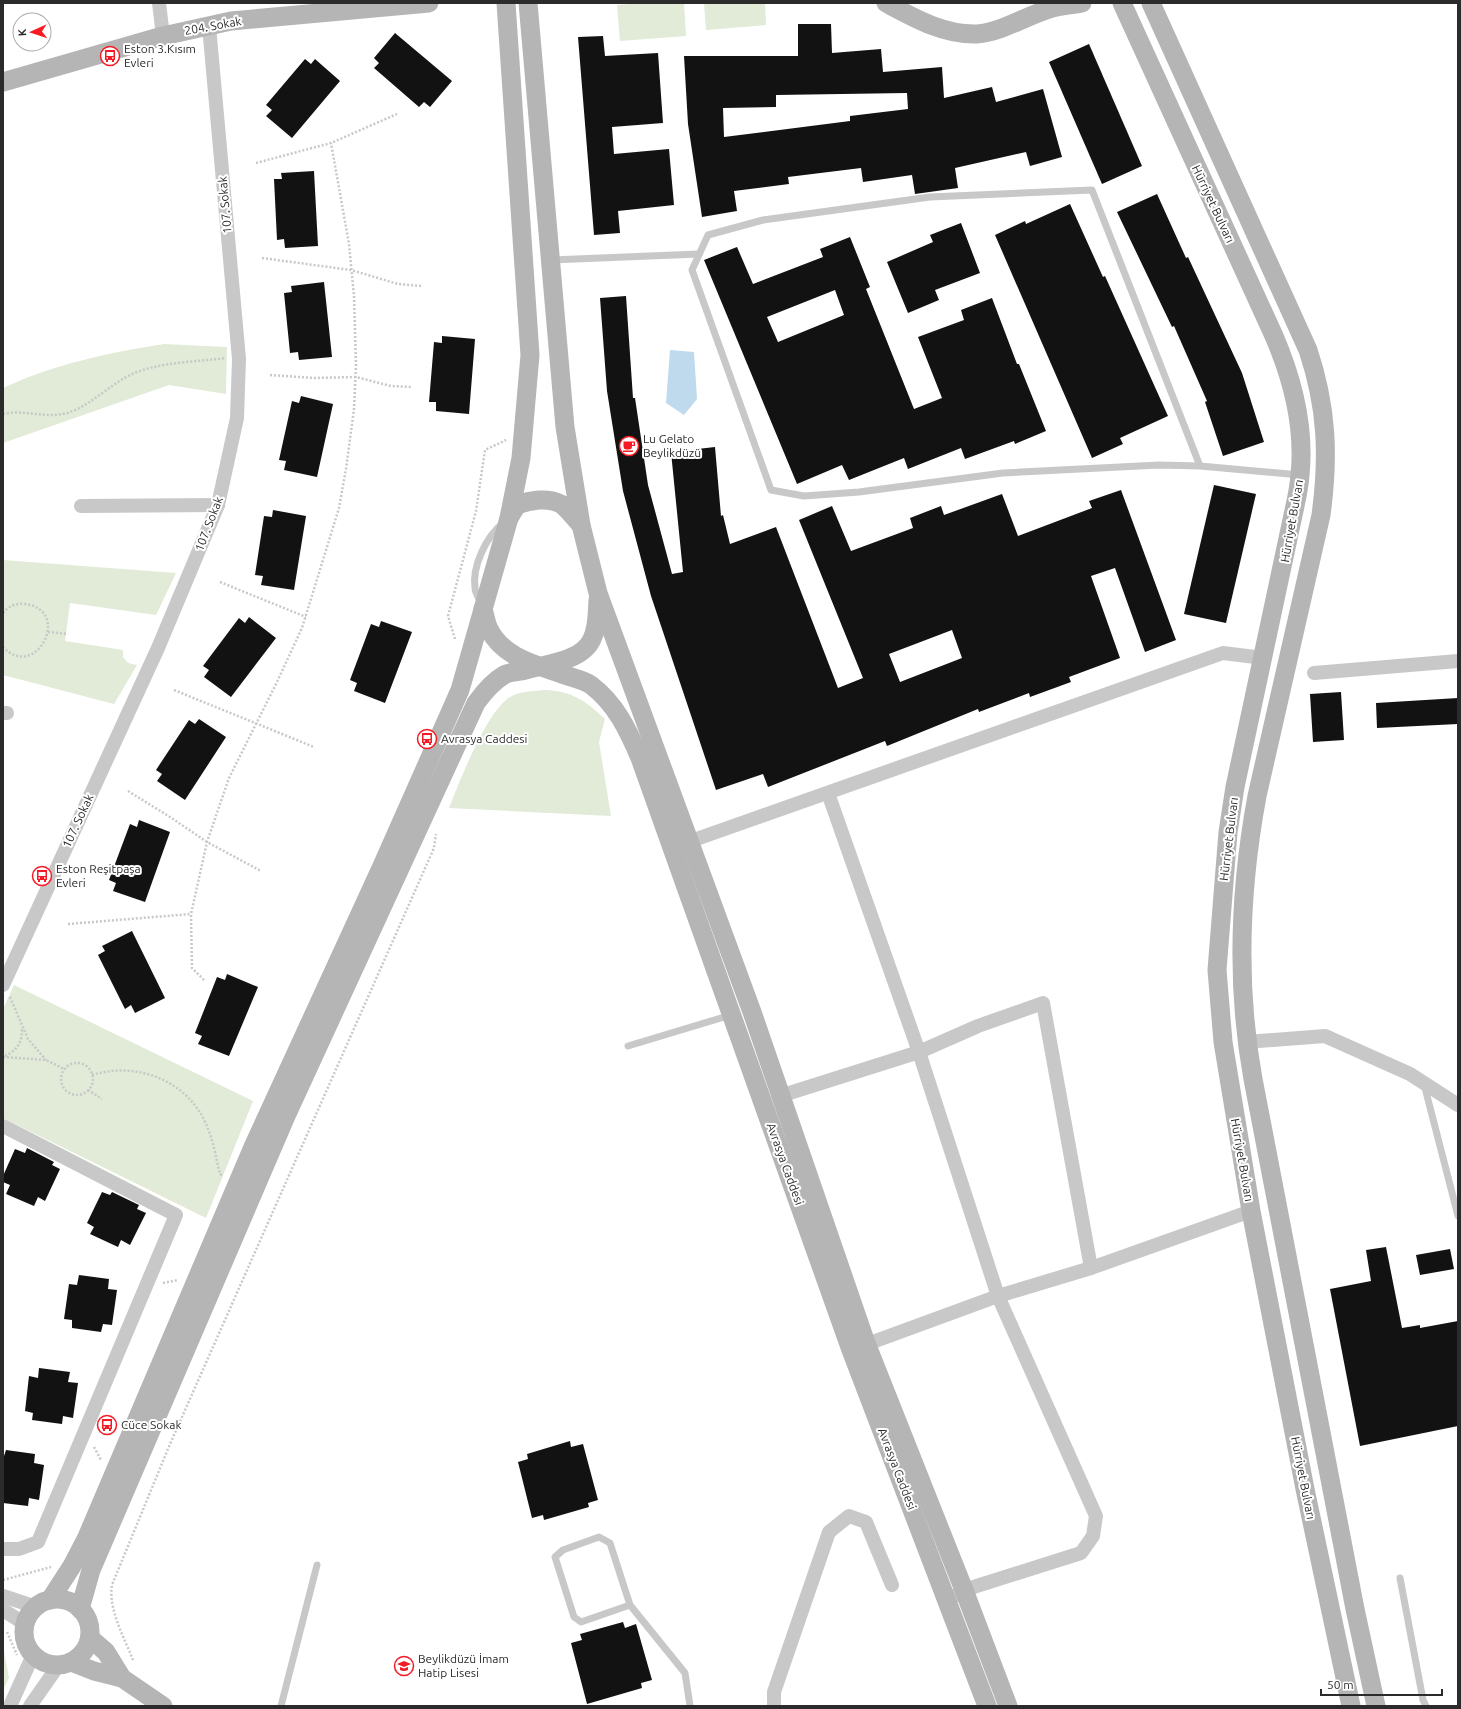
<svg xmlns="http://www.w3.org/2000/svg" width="1461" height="1709" font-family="Ubuntu,sans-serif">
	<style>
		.green { fill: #e1ebd7 }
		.water { fill: #c0daed }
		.building { fill: #121212; fill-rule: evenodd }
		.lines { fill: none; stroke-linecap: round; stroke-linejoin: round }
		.path { stroke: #c8c8c8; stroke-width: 2.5; stroke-dasharray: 2 2; stroke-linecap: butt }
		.lane { stroke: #c8c8c8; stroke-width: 7 }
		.street { stroke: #c8c8c8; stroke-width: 14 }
		.secondary { stroke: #b5b5b5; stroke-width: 19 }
		.labels { text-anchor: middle; stroke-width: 4; stroke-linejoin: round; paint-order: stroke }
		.street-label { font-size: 12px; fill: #2b2b2b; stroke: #fff }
		.poi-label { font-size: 12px; fill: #2b2b2b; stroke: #fff; text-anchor: start }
	</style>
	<rect width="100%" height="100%" fill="#fff"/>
	<!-- green -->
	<g class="green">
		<path d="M643 3H684L686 36 620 41 617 5Z"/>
		<path d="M704 3H765L766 25 706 30Z"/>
		<path d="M164 344 227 347 226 394 169 385 3 443V388C55 364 107 353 164 344Z"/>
		<path d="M3 560 176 573 156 615 70 603 65 641 123 650V657L128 663 137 665 114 704 3 675Z"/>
		<path d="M545 690C572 691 586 701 605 719L599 742 611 816 449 808C459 783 488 707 512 696 522 691 534 691 545 690Z"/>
		<path d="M14 985 253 1101 206 1218 3 1118V1009Z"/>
		<path d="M3 1646 9 1678 3 1690Z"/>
	</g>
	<!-- water -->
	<path class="water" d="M670 350 694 352 697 399 684 415 666 403Z"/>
	<!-- building -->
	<g class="building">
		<path d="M798 24H831L832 53 881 49 883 72 942 67 944 98 992 87 996 102 1043 89 1062 157 1030 166 1026 152 955 168 958 188 915 194 912 175 863 182 861 168 788 177 789 184 734 191 737 211 702 217 688 124 684 56H798ZM907 93 908 109 850 116V121L724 137 723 108 776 107V95Z"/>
		<path d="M395 33 452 81 430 107 424 102 419 107 374 68 379 63 374 58Z"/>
		<path d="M603 36 605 56 658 53 663 123 612 127 614 154 669 149 674 205 618 211 620 233 594 235 578 37Z"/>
		<path d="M1089 44 1142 166 1102 184 1049 62Z"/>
		<path d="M305 59 311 64 315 59 340 81 292 138 266 116 272 110 266 105Z"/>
		<path d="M314 171 318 246 285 248 284 239 277 240 274 179H282L281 173Z"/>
		<path d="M1157 194 1186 258 1188 257 1242 373 1264 442 1223 456 1205 402 1207 401 1174 326 1172 327 1117 212Z"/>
		<path d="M1070 204 1103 277 1105 276 1168 416 1120 438 1123 444 1092 458 995 235 1025 221 1026 224Z"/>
		<path d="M961 223 980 273 935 290 939 300 908 313 887 262 933 242 930 235Z"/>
		<path d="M850 237 870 287 866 289 914 409 942 398 918 337 964 320 961 310 992 298 1017 364H1019L1046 431 1015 444 1014 441 965 459 961 448 908 469 904 458 849 480 842 465 797 484 704 260 737 247 753 284 823 257 820 249ZM835 290 844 315 778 342 767 317Z"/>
		<path d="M324 282 332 357 299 360 298 352 290 353 284 293 292 292 291 286Z"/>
		<path d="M626 296 633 398H635L648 485 672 574 683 572 671 452 715 447 721 516 723 515 730 544 776 527 838 688 863 678 799 520 832 506 851 551 913 528 910 518 941 506 944 515 1002 494 1018 536 1092 508 1089 501 1121 490 1176 640 1145 652 1115 568 1091 576 1120 658 1069 677 1071 682 1030 697 1029 693 979 712 978 709 887 746 885 741 768 787 763 774 716 790 651 596 623 491 607 391 600 298ZM952 630 962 658 900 682 889 654Z"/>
		<path d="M442 336 475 339 469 414 436 411V402H429L434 342 442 343Z"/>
		<path d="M301 396 333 404 317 477 284 470 286 461 279 460 292 401 299 403Z"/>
		<path d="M1214 485 1256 494 1226 623 1184 614Z"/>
		<path d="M273 510 306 516 294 590 261 585 263 576 255 575 264 516 272 517Z"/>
		<path d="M249 617 276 638 231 697 204 677 209 670 203 666 239 618 245 623Z"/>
		<path d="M381 621 412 632 385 703 354 691 357 683 350 680 371 624 379 627Z"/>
		<path d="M1341 692 1344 740 1313 742 1310 694Z"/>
		<path d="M1458 698V724L1377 728 1376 703Z"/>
		<path d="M199 719 226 737 185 800 157 781 162 774 156 770 189 720 195 724Z"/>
		<path d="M139 820 170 832 145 902 113 891 116 883 109 880 130 824 137 827Z"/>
		<path d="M132 931 165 998 135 1013 131 1005 125 1009 98 955 105 951 102 946Z"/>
		<path d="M227 974 258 987 229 1056 198 1044 202 1036 195 1033 217 977 225 980Z"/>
		<path d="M27 1148 54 1162 52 1165 60 1169 45 1201 38 1197 34 1206 6 1194 10 1185 3 1182V1176L15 1149 25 1153Z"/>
		<path d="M102 1192 110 1195 112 1192 139 1205 137 1209 146 1213 130 1245 121 1240 118 1247 90 1234 94 1227 87 1223Z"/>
		<path d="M1386 1247 1402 1328 1420 1325V1328L1458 1321V1426L1360 1446 1330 1289 1371 1281 1366 1250Z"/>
		<path d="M1450 1249 1454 1269 1420 1275 1416 1255Z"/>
		<path d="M79 1275 109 1279 108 1289 117 1290 112 1325 103 1324 101 1332 72 1328V1320L64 1319 69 1284 77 1285Z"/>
		<path d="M39 1368 70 1372 68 1382 78 1383 73 1418 63 1416 62 1424 32 1420 33 1413 25 1411 29 1376 38 1378Z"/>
		<path d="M570 1441 571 1447 583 1444 598 1500 588 1503 589 1507 544 1520 543 1515 532 1518 518 1462 528 1459 527 1454Z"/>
		<path d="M6 1450 35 1454 34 1463 44 1465 39 1500 29 1498 28 1506 3 1503V1459Z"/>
		<path d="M623 1622 625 1628 636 1624 652 1680 641 1683 642 1688 587 1704 571 1643 582 1640 580 1634Z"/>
	</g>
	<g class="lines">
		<!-- path -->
		<g class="path">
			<path d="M256 163 331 143 397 114"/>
			<path d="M262 258 351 270 398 284 421 286"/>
			<path d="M270 375 314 378 356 377 391 386 412 387"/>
			<path d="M3 414C23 409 46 419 67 413 90 406 108 386 130 375 158 362 194 362 226 358"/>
			<path d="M220 582 306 617"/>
			<path d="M3 613C8 606 17 603 25 604 73 610 36 682 3 647"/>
			<path d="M48 632 68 634"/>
			<path d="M455 639 448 616 476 511 485 450 506 440"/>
			<path d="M174 690 314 747"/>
			<path d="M128 791 170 817 207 842 261 871"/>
			<path d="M68 924 191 914"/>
			<path d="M204 980 192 968 191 914 207 842 229 778 276 684 302 628 339 508 346 469 354 409 356 365 354 296 349 244 331 143"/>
			<path d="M10 997 28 1039 46 1060"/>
			<path d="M5 1056C19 1049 22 1042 22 1027"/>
			<path d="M3 1057 46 1060 64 1069"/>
			<circle cx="77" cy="1079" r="16"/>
			<path d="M92 1075C136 1061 187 1080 206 1124 213 1139 216 1158 220 1174L223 1176"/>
			<path d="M88 1090 102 1099"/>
			<path d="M163 1283 178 1280"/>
			<path d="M94 1447 101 1460"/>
			<path d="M3 1580 51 1567"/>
			<path d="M7 1632 17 1655"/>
			<path d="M133 1660C124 1637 108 1609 112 1585L170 1444 434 848 436 834"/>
		</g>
		<!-- lane -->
		<g class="lane">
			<path d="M551 260 699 254"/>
			<path d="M1200 466 1092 190 930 197 763 220 708 235 692 270 771 490 804 496 859 492 1003 473 1159 465 1200 466 1300 475"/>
			<path d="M481 603C479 598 475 593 475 588 472 566 486 537 503 523"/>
			<path d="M628 1046 731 1015"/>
			<path d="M1424 1084 1458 1216"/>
			<path d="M1400 1578 1423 1700 1426 1706"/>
			<path d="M630 1605 581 1622 574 1617 555 1557 563 1550 599 1537 610 1543 630 1605 685 1673 690 1706"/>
			<path d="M281 1706 317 1565"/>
		</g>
		<!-- street -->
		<g class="street">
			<path d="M159 3 163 36"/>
			<path d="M81 506 218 505"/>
			<path d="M1314 673 1458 661"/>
			<path d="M3 713H7"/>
			<path d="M828 793 919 1052 978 1026 1043 1003 1091 1268"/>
			<path d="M688 842 1223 653 1263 658"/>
			<path d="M3 985 158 648 218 505 237 418 239 359 209 26"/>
			<path d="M1246 1042 1325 1036 1410 1074 1458 1105"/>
			<path d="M780 1096 919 1052 998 1296 1096 1516 1093 1536 1081 1553 964 1590 947 1601"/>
			<path d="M3 1126 176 1215 38 1542 19 1549H3"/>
			<path d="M859 1347 998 1296 1091 1268 1251 1211"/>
			<path d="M3 1596 36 1607"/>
			<path d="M3 1610 25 1624"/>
			<path d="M10 1706 33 1655"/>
			<path d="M30 1706 58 1666"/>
			<path d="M774 1706V1692L829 1532 849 1516 866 1522 892 1585"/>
		</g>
		<!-- secondary -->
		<g class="secondary">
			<path d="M528 3 565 427 581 525 598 593 752 1012 866 1343 964 1590 1008 1706"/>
			<path d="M886 3C914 18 944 35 977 34 1003 32 1027 15 1052 8 1062 5 1072 5 1082 3"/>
			<path d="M1122 3 1274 336C1293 380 1305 426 1300 475 1299 488 1296 502 1293 515L1235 787 1228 832 1217 970 1223 1042 1251 1211 1305 1489 1351 1706"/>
			<path d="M1151 3 1308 350C1327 407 1329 456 1321 515L1257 796C1240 888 1236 986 1253 1079L1355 1609 1376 1706"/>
			<path d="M3 82 163 36 231 21 429 3"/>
			<path d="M509 518 517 505C530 500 548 497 561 504 568 509 575 519 581 525"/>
			<path d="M483 609C485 615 486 623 489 629 503 658 537 665 565 675 573 678 584 680 591 685 616 704 628 730 640 758L851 1350 987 1706"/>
			<circle cx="57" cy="1632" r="33"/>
			<path d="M50 1600 72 1566 87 1537 253 1147 382 866 460 690 509 518 521 458 530 355 506 3"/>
			<path d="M80 1609 91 1570 286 1116 476 703C484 692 492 682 504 675 509 672 516 672 522 671 544 664 582 662 592 639 598 627 597 613 598 600"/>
			<path d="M90 1638 106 1652 122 1678"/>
			<path d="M71 1662 94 1671 122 1678 163 1706"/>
		</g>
	</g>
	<!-- icons -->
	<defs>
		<g id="bus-ring" transform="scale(1)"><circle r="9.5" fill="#fff" stroke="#f51b24" stroke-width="1.5"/><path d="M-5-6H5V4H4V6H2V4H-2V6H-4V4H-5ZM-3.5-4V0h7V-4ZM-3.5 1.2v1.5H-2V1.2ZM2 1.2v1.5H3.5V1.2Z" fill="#f51b24"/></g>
		<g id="cafe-ring" transform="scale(1)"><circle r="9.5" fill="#fff" stroke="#f51b24" stroke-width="1.5"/><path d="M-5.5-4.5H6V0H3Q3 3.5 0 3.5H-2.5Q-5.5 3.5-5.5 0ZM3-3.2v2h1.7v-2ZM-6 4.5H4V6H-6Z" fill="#f51b24"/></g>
		<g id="school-ring" transform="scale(1)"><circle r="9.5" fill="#fff" stroke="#f51b24" stroke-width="1.5"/><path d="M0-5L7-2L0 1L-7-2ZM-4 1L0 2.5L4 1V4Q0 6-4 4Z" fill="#f51b24"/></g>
	</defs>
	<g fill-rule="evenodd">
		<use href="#bus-ring" x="110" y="56"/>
		<use href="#cafe-ring" x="629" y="446"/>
		<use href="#bus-ring" x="427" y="739"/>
		<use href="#bus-ring" x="42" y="876"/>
		<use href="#bus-ring" x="107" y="1425"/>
		<use href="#school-ring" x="404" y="1666"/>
	</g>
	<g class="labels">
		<!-- street labels -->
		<g class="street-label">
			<text transform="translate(213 26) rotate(-10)" y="4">204. Sokak</text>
			<text transform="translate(1213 204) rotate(65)" y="4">Hürriyet Bulvarı</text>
			<text transform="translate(225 205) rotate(-95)" y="4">107. Sokak</text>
			<text transform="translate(1292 521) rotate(-80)" y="4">Hürriyet Bulvarı</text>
			<text transform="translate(209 524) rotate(-69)" y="4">107. Sokak</text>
			<text transform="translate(78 821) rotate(-65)" y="4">107. Sokak</text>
			<text transform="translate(1229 839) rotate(-83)" y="4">Hürriyet Bulvarı</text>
			<text transform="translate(1242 1160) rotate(80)" y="4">Hürriyet Bulvarı</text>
			<text transform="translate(785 1164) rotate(70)" y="4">Avrasya Caddesi</text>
			<text transform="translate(897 1469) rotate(69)" y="4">Avrasya Caddesi</text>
			<text transform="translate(1303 1478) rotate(79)" y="4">Hürriyet Bulvarı</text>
		</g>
		<!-- poi labels -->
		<g class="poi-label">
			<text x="124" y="53">Eston 3.Kısım<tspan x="124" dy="14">Evleri</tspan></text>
			<text x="643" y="443">Lu Gelato<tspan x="643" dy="14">Beylikdüzü</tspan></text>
			<text x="441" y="743">Avrasya Caddesi</text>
			<text x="56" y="873">Eston Reşitpaşa<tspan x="56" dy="14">Evleri</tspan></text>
			<text x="121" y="1429">Cüce Sokak</text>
			<text x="418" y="1663">Beylikdüzü İmam<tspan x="418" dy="14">Hatip Lisesi</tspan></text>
		</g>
	</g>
	<!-- border -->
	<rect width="1461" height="1709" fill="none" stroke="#2b2b2b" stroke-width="8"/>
	<!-- north arrow -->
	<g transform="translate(32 32) rotate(267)"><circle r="19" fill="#ffffff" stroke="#aaaaaa"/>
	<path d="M0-3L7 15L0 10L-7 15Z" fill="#f51b24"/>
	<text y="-6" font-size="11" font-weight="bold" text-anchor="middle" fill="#2b2b2b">K</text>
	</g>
	<!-- scale -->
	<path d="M1321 1689v6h121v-6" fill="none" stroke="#2b2b2b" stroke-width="2"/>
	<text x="1327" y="1689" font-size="12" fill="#2b2b2b" stroke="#ffffff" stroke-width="3" paint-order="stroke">50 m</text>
</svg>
